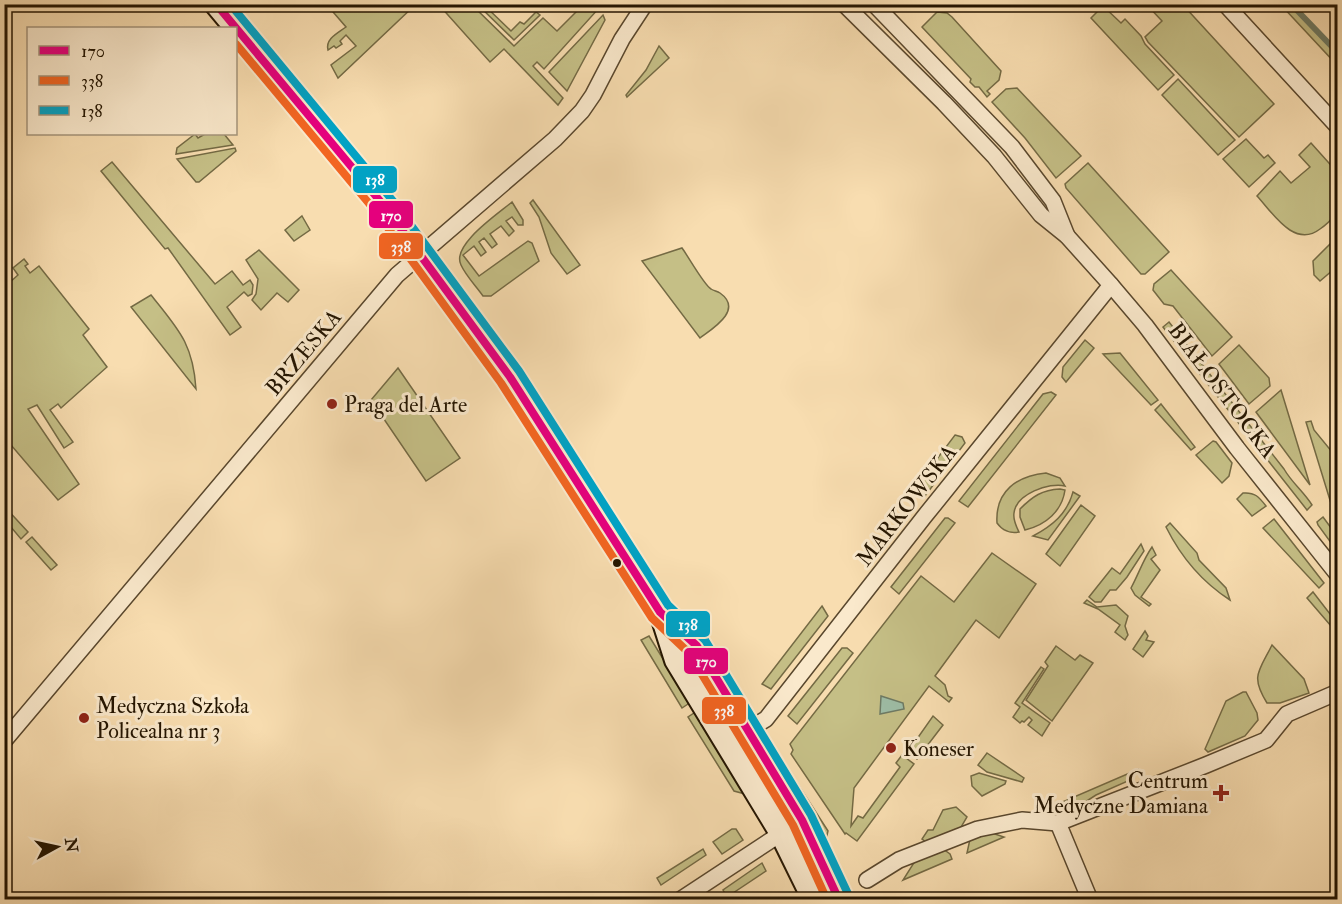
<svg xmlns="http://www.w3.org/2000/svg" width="1342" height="904" font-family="'IM FELL Double Pica',serif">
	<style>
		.green { fill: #c5bf86; stroke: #746a44; stroke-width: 1.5 }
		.water { fill: #9ebda6; stroke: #6d7a64; stroke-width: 1.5 }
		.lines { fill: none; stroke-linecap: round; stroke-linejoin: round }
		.stream { stroke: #6d7a64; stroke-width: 6 }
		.street-casing { stroke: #59472d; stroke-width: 18 }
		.secondary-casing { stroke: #241501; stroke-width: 26 }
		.street { stroke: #fae9cc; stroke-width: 15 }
		.secondary { stroke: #fae9cc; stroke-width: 22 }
		.bus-1-casing { stroke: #fae9cc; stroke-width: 12 }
		.bus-2-casing { stroke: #fae9cc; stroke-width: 12 }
		.bus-3-casing { stroke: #fae9cc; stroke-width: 12 }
		.bus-1 { stroke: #e5007d; stroke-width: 8 }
		.bus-2 { stroke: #f26522; stroke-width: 8 }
		.bus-3 { stroke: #02a2c4; stroke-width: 8 }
		.poi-dot { fill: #8f2418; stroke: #fae9cc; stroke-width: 2 }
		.bus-dot { fill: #241501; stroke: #fae9cc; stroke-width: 2 }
		.labels { text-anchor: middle; stroke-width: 6; stroke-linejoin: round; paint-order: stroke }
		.street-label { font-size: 22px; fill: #241501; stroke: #fae9cc }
		.poi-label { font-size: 22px; fill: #241501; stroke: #fae9cc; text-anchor: start }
		.line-badge { stroke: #fae9cc; stroke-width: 2 }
		.badge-label { font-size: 16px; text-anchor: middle; font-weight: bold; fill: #fff }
	</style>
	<rect width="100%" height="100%" fill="#f8ddb0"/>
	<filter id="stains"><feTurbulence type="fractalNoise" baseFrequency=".00333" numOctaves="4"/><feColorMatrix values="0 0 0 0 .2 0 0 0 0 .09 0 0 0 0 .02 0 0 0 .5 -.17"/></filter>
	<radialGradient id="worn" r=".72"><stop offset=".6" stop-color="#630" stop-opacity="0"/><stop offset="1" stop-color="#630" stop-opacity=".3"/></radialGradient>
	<!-- green -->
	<g class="green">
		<path d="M327 5H415L338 78 331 65 356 46 346 35 340 41 342 44 336 48 334 46 328 50C325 39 338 33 346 27Z"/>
		<path d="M439 5H472L514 46 543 18 557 31 583 5H599L600 7 544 69 537 62 533 66 563 98 558 105 504 49 490 62Z"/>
		<path d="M478 5H484L511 31 520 22 524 24 536 12 540 15 514 40Z"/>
		<path d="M1147 5H1183L1274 104 1239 137 1148 42 1145 37 1162 21Z"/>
		<path d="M1281 5H1292L1337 53V65Z"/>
		<path d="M1103 6 1121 23 1125 19 1141 36 1145 44 1174 75 1158 90 1091 18Z"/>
		<path d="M937 12 947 13 952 17 1001 71 999 80 987 91 990 94 987 97 979 87H975L970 82 971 79 922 27Z"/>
		<path d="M603 15 605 20 567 91 549 72Z"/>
		<path d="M659 46 669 58 627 97 626 95 646 70Z"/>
		<path d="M1178 79 1235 140 1218 155 1162 95Z"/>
		<path d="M1017 88 1081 156 1056 178 1025 138 992 102 1006 89Z"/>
		<path d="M195 134 198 138 205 134H224L233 145 176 154 177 148Z"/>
		<path d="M1246 139 1264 158 1268 155 1275 163 1249 187 1223 159Z"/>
		<path d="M1311 143 1337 172V213C1332 219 1326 225 1320 229 1294 249 1272 212 1257 196L1280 171 1291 183 1310 167 1299 155Z"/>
		<path d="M235 148 236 151 199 182H196L177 159Z"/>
		<path d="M112 162 215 284 232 271 243 285 250 280 253 285 252 294 248 296 244 292 227 307 241 327 230 335 168 248 165 249 101 171Z"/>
		<path d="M1088 163 1169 252 1145 274H1141L1066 188 1065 184Z"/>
		<path d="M533 200 580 265 567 274 551 253 539 217 530 203Z"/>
		<path d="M512 202 523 220V225H518L512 217 506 221 514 231 509 236 501 226 490 234 497 244 492 248 484 238 479 242 486 252 481 256 474 246 463 255 479 276 528 241 532 243 539 261 491 296H483C476 286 466 276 461 265 451 245 498 214 512 202Z"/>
		<path d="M302 216 310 230 294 241 285 230Z"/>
		<path d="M1337 237V274L1333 270 1320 281 1314 275 1313 261Z"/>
		<path d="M682 248C688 256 704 285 711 289 714 291 717 291 720 293 744 310 712 329 700 338L642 261Z"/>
		<path d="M259 250 299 290 288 302 277 293 261 310 252 300 256 294 258 279 246 260Z"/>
		<path d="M24 259 28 264 25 266 30 273 39 266 89 329 83 335 107 367 61 408 58 404 50 410 73 442 64 448 37 405 28 409 79 484 58 500 5 438V279L9 283 18 275 13 268Z"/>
		<path d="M1171 270 1232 337 1212 356 1173 306 1164 304 1153 290 1154 284Z"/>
		<path d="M151 295C178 329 193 343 196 389L131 307Z"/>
		<path d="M1169 322 1284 469C1292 483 1304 492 1312 505L1307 510 1163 327Z"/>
		<path d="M1085 340 1094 348 1066 382 1062 377 1063 367Z"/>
		<path d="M1239 345 1269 378 1270 386 1249 404 1219 364Z"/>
		<path d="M1120 353 1158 400 1151 405 1103 354Z"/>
		<path d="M398 368 460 458 426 481 371 400Z"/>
		<path d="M1281 390 1310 485 1256 412Z"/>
		<path d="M1051 392 1056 395 968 507 959 501 1043 394Z"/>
		<path d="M1161 404 1195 447 1191 450 1155 410Z"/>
		<path d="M1311 421 1314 430 1337 458V516L1333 510 1306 422Z"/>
		<path d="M955 435 962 437 965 443 925 496 915 488Z"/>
		<path d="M1213 441 1216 442 1232 463 1229 476 1222 483 1196 455Z"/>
		<path d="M1046 473 1060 478 1065 486C1049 482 1016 494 1014 513 1013 519 1016 526 1019 532 1010 534 1002 530 997 523 995 491 1017 476 1046 473Z"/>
		<path d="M1060 489 1065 490C1062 511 1046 525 1025 530L1020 517V509C1033 496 1042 490 1060 489Z"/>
		<path d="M1073 492 1080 496 1048 540 1033 536C1052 526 1067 514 1073 492Z"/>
		<path d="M1243 493C1255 492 1259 497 1266 506L1252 516 1237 499Z"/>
		<path d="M1081 505 1095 516 1060 566 1046 554Z"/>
		<path d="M4 506 28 532 21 539 5 520Z"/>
		<path d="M1323 517 1337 536V551L1318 525 1317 522Z"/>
		<path d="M945 518H948L955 523 899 594 891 587Z"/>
		<path d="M1274 519 1324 583 1319 588 1263 528Z"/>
		<path d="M1170 523 1197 553 1199 560 1226 588 1230 600C1202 582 1181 557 1166 527Z"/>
		<path d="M32 537 57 565 51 570 26 542Z"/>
		<path d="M1141 544 1144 551 1127 577 1116 590H1110L1101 602H1095L1089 597 1112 568 1120 574Z"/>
		<path d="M1152 547 1156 555 1151 559 1160 570 1141 597 1151 604 1149 606 1135 595 1131 588C1139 573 1143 560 1152 547Z"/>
		<path d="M992 553 1036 584 999 638 976 620 935 676 945 685 948 696 952 698 949 702 929 686 854 788 851 826 858 816 863 818 900 767 896 763 902 755 914 764 857 841 846 833 845 834 791 754 793 750 790 744 921 576 954 602Z"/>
		<path d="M1313 592 1337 623V633L1307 598Z"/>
		<path d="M1087 600 1097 607 1116 605 1128 616 1125 626 1128 635 1125 640 1115 632 1120 625 1098 609 1084 603Z"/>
		<path d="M822 606 828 616 771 689 762 684Z"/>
		<path d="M1145 631 1148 636 1146 640 1154 642 1143 657 1133 649Z"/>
		<path d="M649 636 687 698 688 704 682 708 641 640Z"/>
		<path d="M1272 645 1304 679 1309 693 1280 703H1267C1250 676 1259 671 1272 645Z"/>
		<path d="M1056 646 1075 660 1080 655 1093 663 1052 721 1026 700 1048 666 1045 662Z"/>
		<path d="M842 648H847L853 653 797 724 788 716Z"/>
		<path d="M1041 667 1044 669 1022 703 1050 723 1042 736 1028 725 1032 720 1029 717 1024 722 1022 721 1020 723 1013 717 1020 707 1015 703Z"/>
		<path d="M1243 692H1246L1257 713 1258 720 1245 736 1208 752 1205 749 1226 701Z"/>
		<path d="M694 713 698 714 745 794 734 791 688 717Z"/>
		<path d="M933 716 943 725 917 759 905 750 910 744 912 746Z"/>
		<path d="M987 753 1024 778 1022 782 987 772 978 765Z"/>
		<path d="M1139 769 1128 781 1096 795 1073 810 1060 803Z"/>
		<path d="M979 773 1006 781 1005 784 982 796 972 786 971 776Z"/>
		<path d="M797 783 828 831 825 844 793 786Z"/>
		<path d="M956 807 967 817 960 829 926 842 922 839 928 830H933L943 810Z"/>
		<path d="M732 829H736L743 840 722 854 713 842Z"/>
		<path d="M989 832 1004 837 967 853 970 839Z"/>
		<path d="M703 849 706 855 661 885 657 878Z"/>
		<path d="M943 849 950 854 952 859 903 880 915 861Z"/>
		<path d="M762 863 766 871 727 897 723 890Z"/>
	</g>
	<!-- water -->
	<path class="water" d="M881 696 903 703 904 709 880 714Z"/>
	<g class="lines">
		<!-- stream -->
		<path class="stream" d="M1291 4 1338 53"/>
		<!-- street casing -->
		<g class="street-casing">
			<g id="street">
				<path d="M844 4 944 103 994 156 1041 215 1067 236 1111 285 1145 325 1237 448 1338 575"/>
				<path d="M874 4 1012 147 1053 201 1067 236"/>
				<path d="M1225 4 1338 127"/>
				<path d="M4 741 397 275 555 139 582 111 593 95 622 39 645 4"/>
				<path d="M727 743 766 719 924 517 1111 285"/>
				<path d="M1058 823 1090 900"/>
				<path d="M867 880 899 860 978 829 1022 820 1058 823 1206 765 1266 740 1287 714 1338 692"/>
				<path d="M680 900 788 829"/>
			</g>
		</g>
		<!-- secondary casing -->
		<g class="secondary-casing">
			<g id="secondary">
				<path d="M216 4 385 207 510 377 660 612 697 646 802 820 839 900"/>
				<path d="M661 613 676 660 781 833 814 900"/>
			</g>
		</g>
		<!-- street -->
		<use href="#street" class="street"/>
		<!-- secondary -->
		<use href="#secondary" class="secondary"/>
		<!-- bus-1 casing -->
		<g class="bus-1-casing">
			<path id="bus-1" d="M216 4 385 207 510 377 660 612 697 646 802 820 839 900"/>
		</g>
		<!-- bus-2 casing -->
		<g class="bus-2-casing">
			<path id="bus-2" d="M236 44 377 213 501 383 652 618 689 653 793 825 827 900"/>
		</g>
		<!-- bus-3 casing -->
		<g class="bus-3-casing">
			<path id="bus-3" d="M230 4 393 201 519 371 668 605 705 640 811 815 849 896"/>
		</g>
		<!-- bus-1 -->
		<use href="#bus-1" class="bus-1"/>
		<!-- bus-2 -->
		<use href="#bus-2" class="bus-2"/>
		<!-- bus-3 -->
		<use href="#bus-3" class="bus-3"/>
	</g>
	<!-- markers -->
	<g class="poi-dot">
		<circle cx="332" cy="404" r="6"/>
		<circle cx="84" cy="718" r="6"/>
		<circle cx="891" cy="748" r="6"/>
		<path d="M1218 784h6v6h6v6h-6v6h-6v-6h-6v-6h6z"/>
	</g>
	<circle class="bus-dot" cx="617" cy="563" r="5"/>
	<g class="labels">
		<!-- street labels -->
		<g class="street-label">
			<text transform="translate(303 352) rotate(-50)" y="8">BRZESKA</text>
			<text transform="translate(1223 390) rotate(53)" y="8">BIAŁOSTOCKA</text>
			<text transform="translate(906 505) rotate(-52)" y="8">MARKOWSKA</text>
		</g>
		<!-- poi labels -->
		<g class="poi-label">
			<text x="344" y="412">Praga del Arte</text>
			<text x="96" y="713">Medyczna Szkoła<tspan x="96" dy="25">Policealna nr 3</tspan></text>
			<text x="903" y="756">Koneser</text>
			<text x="1208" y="788" text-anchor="end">Centrum<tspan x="1208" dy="25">Medyczne Damiana</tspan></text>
		</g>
	</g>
	<g class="line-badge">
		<rect x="352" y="165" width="46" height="29" rx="6" fill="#02a2c4"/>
		<rect x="368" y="200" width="46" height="29" rx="6" fill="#e5007d"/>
		<rect x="378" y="232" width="46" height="28" rx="6" fill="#f26522"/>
		<rect x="665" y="610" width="46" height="28" rx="6" fill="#02a2c4"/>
		<rect x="683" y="647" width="46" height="28" rx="6" fill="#e5007d"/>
		<rect x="701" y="696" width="46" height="29" rx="6" fill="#f26522"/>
	</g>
	<g class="badge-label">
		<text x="375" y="185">138</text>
		<text x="391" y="221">170</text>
		<text x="401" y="252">338</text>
		<text x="688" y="630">138</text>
		<text x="706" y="667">170</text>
		<text x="724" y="716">338</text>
	</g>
	<!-- margin -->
	<rect width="1342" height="904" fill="none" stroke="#f8ddb0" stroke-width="24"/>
	<rect x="6" y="6" width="1330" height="892" fill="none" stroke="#241501" stroke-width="3"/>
	<rect x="12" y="12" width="1318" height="880" fill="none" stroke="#241501" stroke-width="1.5"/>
	<!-- legend -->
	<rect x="27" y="27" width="210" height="108" fill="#fae9cc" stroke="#a4947b" stroke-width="1.5"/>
	<rect x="39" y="46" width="30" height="9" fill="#e5007d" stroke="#a4947b" stroke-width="1.5"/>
	<text x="81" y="57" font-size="18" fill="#241501">170</text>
	<rect x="39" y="76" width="30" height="9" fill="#f26522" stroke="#a4947b" stroke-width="1.5"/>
	<text x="81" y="87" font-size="18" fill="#241501">338</text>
	<rect x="39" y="106" width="30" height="9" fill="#02a2c4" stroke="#a4947b" stroke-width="1.5"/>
	<text x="81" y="117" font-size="18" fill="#241501">138</text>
	<!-- north arrow -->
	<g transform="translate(57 847) rotate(82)" stroke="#fae9cc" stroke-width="4.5" paint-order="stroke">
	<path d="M0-4.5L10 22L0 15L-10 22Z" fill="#241501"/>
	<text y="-9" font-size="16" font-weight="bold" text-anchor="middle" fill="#241501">N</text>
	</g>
	<rect width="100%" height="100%" filter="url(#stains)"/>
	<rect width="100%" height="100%" fill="url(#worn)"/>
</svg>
